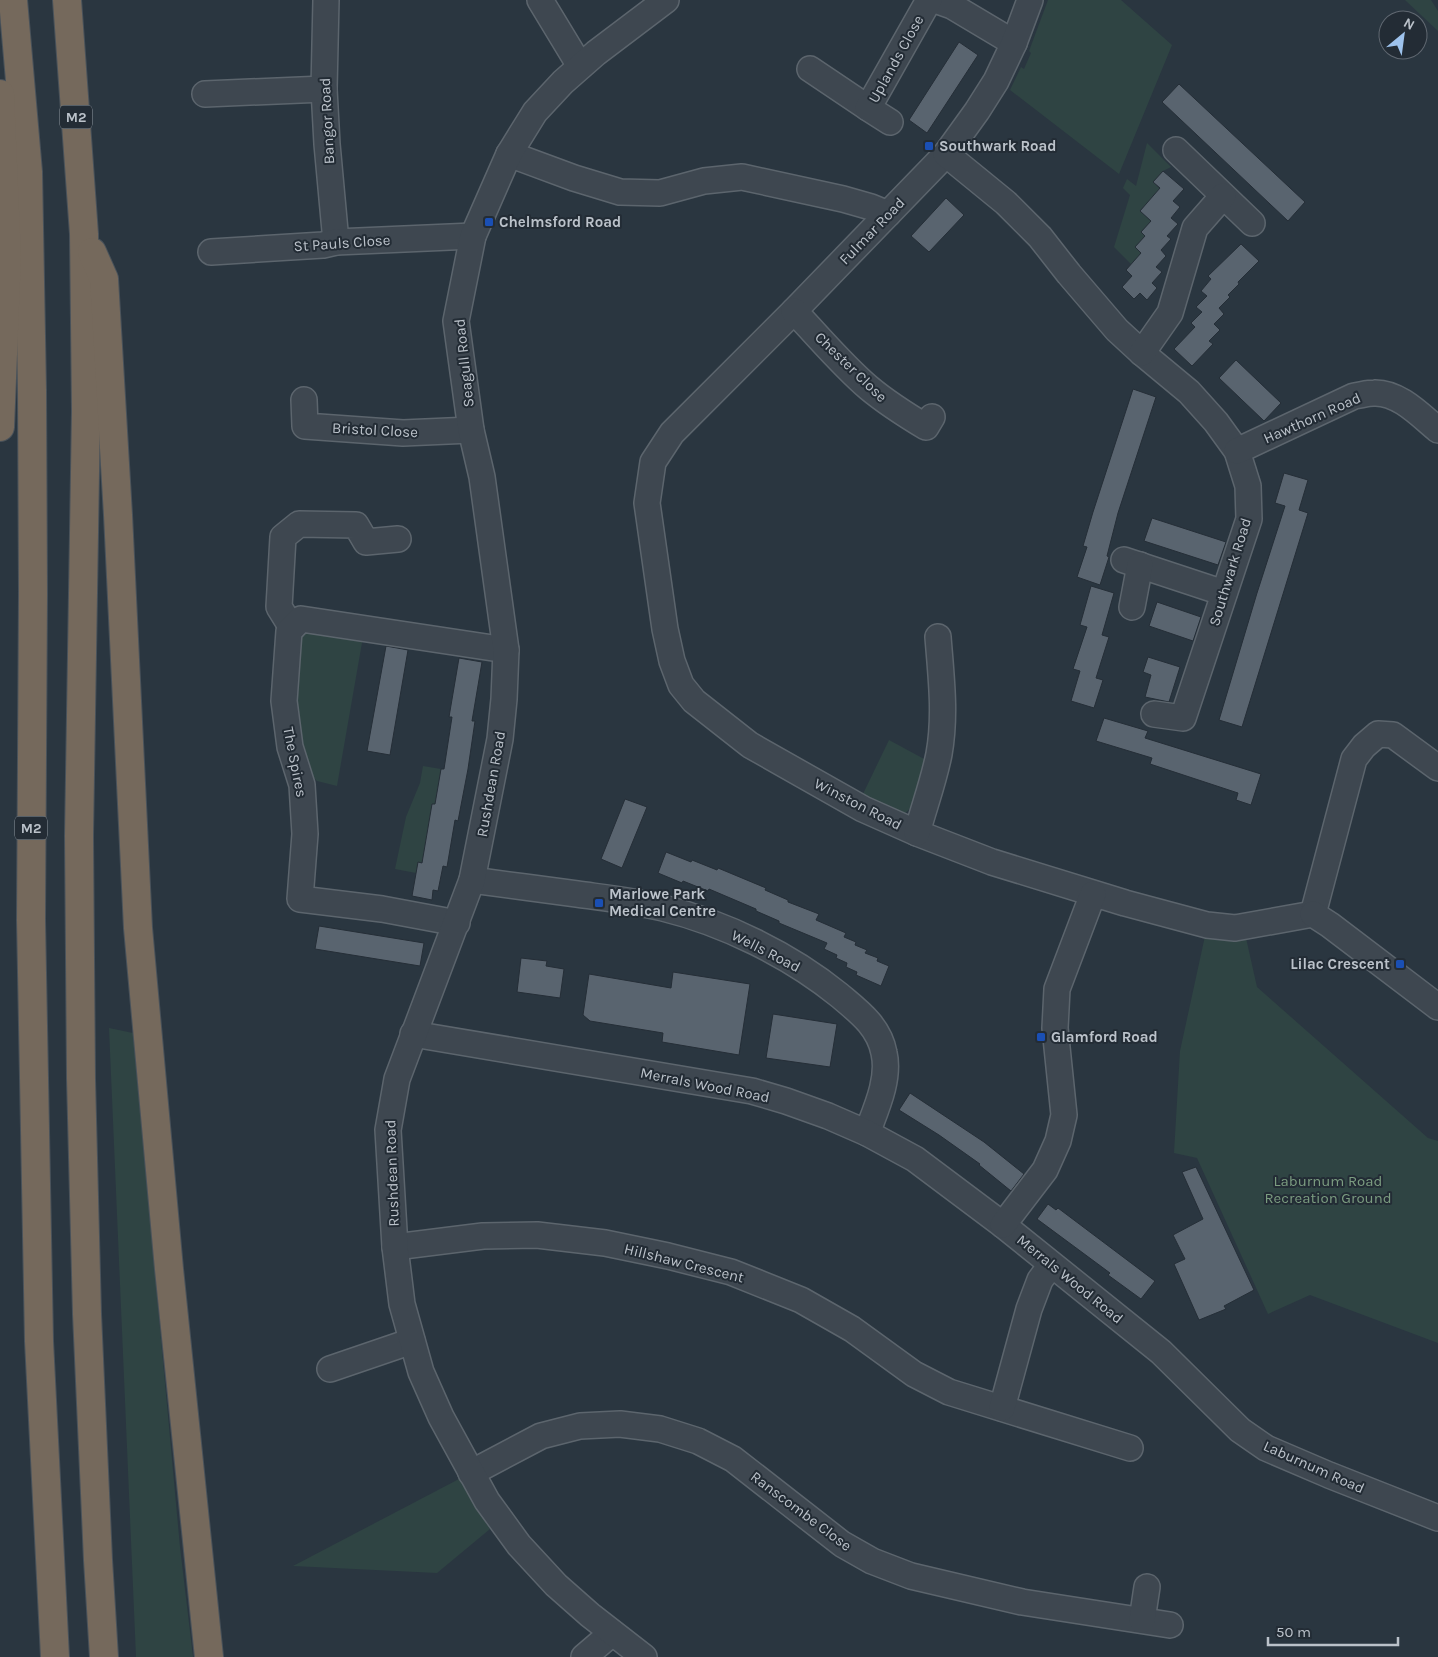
<svg xmlns="http://www.w3.org/2000/svg" width="1438" height="1657" font-family="Karla,sans-serif">
	<style>
		.green { fill: #2f4443 }
		.building { fill: #59646f; stroke: #252e37 }
		.lines { fill: none; stroke-linecap: round; stroke-linejoin: round }
		.minor-casing { stroke: #5c656d; stroke-width: 28 }
		.highway-casing { stroke: #49525a; stroke-width: 30 }
		.minor { stroke: #3e4750; stroke-width: 25 }
		.highway { stroke: #75695c; stroke-width: 28 }
		.transit-dot { fill: #1a4fb4; stroke: #232c35; stroke-width: 2 }
		.labels { text-anchor: middle; stroke-width: 4; stroke-linejoin: round; paint-order: stroke }
		.shield { fill: #232c35; stroke: #8d959d; stroke-width: 1 }
		.shield-label { font-size: 14px; font-weight: bold; fill: #bbc2ca }
		.street-label { font-size: 15px; fill: #bbc2ca; stroke: #232c35 }
		.poi-label { font-size: 15px; font-weight: bold; fill: #bbc2ca; stroke: #232c35; text-anchor: start }
		.park-label { font-size: 15px; fill: #7c9d81; stroke: #232c35 }
	</style>
	<rect width="100%" height="100%" fill="#2a3640"/>
	<!-- green -->
	<g class="green">
		<path d="M1048 0H1121L1172 45 1119 174 1010 90 1021 67 1024 69 1031 53 1029 51Z"/>
		<path d="M1405 0H1431L1438 11V31Z"/>
		<path d="M1147 143 1171 167 1163 171 1153 182 1160 189 1140 211 1151 221 1141 232 1145 236 1135 247 1142 254 1132 265 1114 247 1130 195 1123 188 1127 179 1136 186Z"/>
		<path d="M315 630 363 637 337 786 317 781 310 774 298 749 294 655 300 638 306 633Z"/>
		<path d="M889 740 926 760C921 780 920 805 901 816L862 796Z"/>
		<path d="M423 766 441 769 435 804H432L431 810 435 812 422 863 418 862 416 873 395 869 406 817 420 783Z"/>
		<path d="M1205 936 1246 938 1257 987 1428 1138 1438 1141V1343L1310 1295 1268 1314 1197 1158 1174 1153 1180 1051Z"/>
		<path d="M109 1028 133 1033 180 1547 193 1657H136Z"/>
		<path d="M459 1479 490 1529 437 1573 293 1566Z"/>
	</g>
	<!-- building -->
	<g class="building">
		<path d="M959 42 978 55 927 133 909 120Z"/>
		<path d="M1179 84 1305 202 1288 221 1162 102Z"/>
		<path d="M1163 171 1184 189 1173 201 1180 207 1171 218 1178 224 1167 236 1171 239 1161 250 1166 256 1156 267 1162 272 1152 283 1157 288 1147 300 1140 293 1134 299 1122 287 1132 276 1126 270 1141 253 1135 247 1145 236 1141 232 1151 221 1140 211 1160 188 1153 182Z"/>
		<path d="M946 198 964 215 929 252 911 236Z"/>
		<path d="M1241 244 1259 261 1238 282 1239 284 1228 295 1230 297 1219 308 1224 314 1214 324 1220 330 1209 341 1213 344 1192 366 1174 349 1195 327 1191 323 1202 312 1196 307 1207 296 1201 291 1211 279 1208 276Z"/>
		<path d="M1236 360 1281 403 1264 421 1219 378Z"/>
		<path d="M1133 389 1156 397 1118 513 1107 556 1109 557 1100 585 1077 577 1087 547 1083 546 1093 512Z"/>
		<path d="M1284 473 1308 480 1299 510 1308 513 1242 727 1219 720 1257 593 1285 506 1275 503Z"/>
		<path d="M1152 518 1226 542 1218 565 1144 541Z"/>
		<path d="M1091 586 1114 593 1102 635 1109 637 1096 678 1103 680 1094 708 1071 701 1080 671 1073 669 1087 627 1080 625Z"/>
		<path d="M1157 602 1201 617 1193 641 1149 626Z"/>
		<path d="M386 646 408 650 390 755 367 751Z"/>
		<path d="M1148 657 1180 667 1169 702 1145 697 1151 675 1143 672Z"/>
		<path d="M459 658 482 662 472 721H475L468 769 458 821 455 820 447 867 443 866 438 891 433 890 432 900 412 896 418 862 422 863 432 804H435L441 769H444L452 717H449Z"/>
		<path d="M1104 718 1148 731 1145 738 1261 774 1251 805 1236 800 1238 793 1150 764 1152 758 1096 741Z"/>
		<path d="M625 799 647 807 622 868 601 859Z"/>
		<path d="M666 852 691 862 692 860 717 870 718 868 766 888 765 890 788 900V902L819 914 816 920 846 933 844 937 856 942 855 945 867 950 865 953 878 958 877 961 889 966 881 986 856 975 857 972 846 967 847 963 836 958 837 955 824 949 827 943 779 923V921L756 911V909L709 889 708 891 683 881 682 883 658 873Z"/>
		<path d="M319 926 424 943 420 966 315 949Z"/>
		<path d="M521 958 547 961 546 966 564 969 560 998 517 992Z"/>
		<path d="M673 972 750 984 739 1055 662 1042 663 1033 590 1021 583 1015 589 974 671 988Z"/>
		<path d="M773 1014 837 1024 830 1067 766 1058Z"/>
		<path d="M910 1093 984 1142 1024 1174 1011 1191 979 1165 980 1164 939 1135 899 1110Z"/>
		<path d="M1196 1167 1254 1290 1224 1306 1226 1309 1199 1320 1174 1264 1185 1259 1173 1235 1203 1219 1182 1172Z"/>
		<path d="M1048 1204 1056 1210 1058 1208 1155 1281 1141 1299 1108 1275 1110 1273 1037 1219Z"/>
	</g>
	<g class="lines">
		<!-- minor casing -->
		<g class="minor-casing">
			<g id="minor">
				<path d="M326 0 324 89 327 144 336 242"/>
				<path d="M540 0 580 66"/>
				<path d="M935 0 952 6 1014 43"/>
				<path d="M1030 0 1014 43 996 81 977 111 946 154 794 311 672 433 653 462 647 503 665 629 672 661 681 685 694 701 750 745 863 809 917 833 992 862 1125 903 1207 925 1235 928 1313 914"/>
				<path d="M810 69 868 108 929 0"/>
				<path d="M205 94 324 89"/>
				<path d="M868 108 890 122"/>
				<path d="M1176 150 1252 223"/>
				<path d="M509 154 574 178 620 192 660 193 704 181 742 177 843 199 871 207 888 214"/>
				<path d="M946 154 1006 203 1040 237 1069 274 1117 330 1142 353 1189 392 1216 422 1237 451 1248 486 1249 519 1183 718 1154 714"/>
				<path d="M211 252 323 245 336 242 473 236"/>
				<path d="M794 311C819 337 842 365 869 388 887 403 906 415 926 427L932 417"/>
				<path d="M1142 353 1170 313 1195 228 1223 196"/>
				<path d="M304 400 305 426 403 433 471 430"/>
				<path d="M1237 451 1354 396C1361 395 1368 393 1374 393 1399 392 1421 416 1438 430"/>
				<path d="M1124 560 1224 593"/>
				<path d="M1132 607 1140 565"/>
				<path d="M292 628 279 607 283 537 299 524 356 525 366 542 398 539"/>
				<path d="M917 833C924 807 934 780 939 754 946 715 941 676 938 637"/>
				<path d="M472 880C507 885 542 889 577 894 606 898 635 901 663 908 724 923 790 955 839 995 858 1011 879 1026 884 1053 890 1079 876 1109 867 1133"/>
				<path d="M1313 914 1354 759 1364 746 1378 734 1393 735 1438 768"/>
				<path d="M1313 914 1330 925 1438 1007"/>
				<path d="M457 923 382 909 300 899 305 834 302 785 290 747 284 701 289 631 301 619 506 650"/>
				<path d="M413 1034 752 1091 786 1101 828 1116 867 1133 915 1159 1003 1225 1161 1352 1240 1430 1266 1448 1329 1475 1438 1518"/>
				<path d="M1003 1225 1045 1170 1058 1141 1064 1115 1055 1028 1057 989 1093 894"/>
				<path d="M395 1247 483 1236 537 1235 605 1243 668 1256 731 1272 801 1300 852 1329 914 1374 949 1392 1130 1448"/>
				<path d="M330 1369 412 1341"/>
				<path d="M1002 1408 1029 1309 1040 1280 1051 1265"/>
				<path d="M471 1473 541 1436 580 1426 620 1424 660 1429 698 1441 733 1459 842 1544 872 1561 911 1576 1022 1602 1170 1625"/>
				<path d="M1142 1620 1147 1587"/>
				<path d="M584 1657 612 1633"/>
				<path d="M644 1657 590 1615 556 1585 519 1545 487 1501 441 1417 421 1372 402 1304 395 1247 388 1130 397 1079 472 880 500 739 504 699 506 650 482 477 471 430 456 321 473 236 509 154 535 112 563 82 596 53 666 0"/>
			</g>
		</g>
		<!-- highway casing -->
		<g class="highway-casing">
			<g id="highway">
				<path d="M13 0 28 172 32 390 33 593 31 920 39 1341 55 1657"/>
				<path d="M67 0 84 234 86 411 79 836 81 1079 87 1314 98 1560 104 1657"/>
				<path d="M0 94 7 257 0 427"/>
				<path d="M92 252 104 279 118 515 138 928 169 1269 209 1657"/>
			</g>
		</g>
		<!-- minor -->
		<use href="#minor" class="minor"/>
		<!-- highway -->
		<use href="#highway" class="highway"/>
	</g>
	<!-- markers -->
	<g class="transit-dot">
		<rect x="924" y="141" width="10" height="10" rx="2.5"/>
		<rect x="484" y="217" width="10" height="10" rx="2.5"/>
		<rect x="594" y="898" width="10" height="10" rx="2.5"/>
		<rect x="1395" y="959" width="10" height="10" rx="2.5"/>
		<rect x="1036" y="1032" width="10" height="10" rx="2.5"/>
	</g>
	<g class="labels">
		<!-- shield labels -->
		<g class="shield">
			<rect x="60" y="105.5" width="32" height="23" rx="4"/>
			<rect x="15" y="816.5" width="32" height="23" rx="4"/>
		</g>
		<g class="shield-label">
			<text x="76" y="122">M2</text>
			<text x="31" y="833">M2</text>
		</g>
		<!-- street labels -->
		<g class="street-label">
			<text transform="translate(896 59) rotate(-61)" y="5">Uplands Close</text>
			<text transform="translate(327 121) rotate(-93)" y="5">Bangor Road</text>
			<text transform="translate(872 231) rotate(-46)" y="5">Fulmar Road</text>
			<text transform="translate(342 243) rotate(-4)" y="5">St Pauls Close</text>
			<text transform="translate(464 363) rotate(-96)" y="5">Seagull Road</text>
			<text transform="translate(851 367) rotate(44)" y="5">Chester Close</text>
			<text transform="translate(1312 418) rotate(-24)" y="5">Hawthorn Road</text>
			<text transform="translate(375 430) rotate(3)" y="5">Bristol Close</text>
			<text transform="translate(1230 572) rotate(-73)" y="5">Southwark Road</text>
			<text transform="translate(295 762) rotate(79)" y="5">The Spires</text>
			<text transform="translate(491 784) rotate(-80)" y="5">Rushdean Road</text>
			<text transform="translate(858 804) rotate(27)" y="5">Winston Road</text>
			<text transform="translate(766 951) rotate(27)" y="5">Wells Road</text>
			<text transform="translate(705 1085) rotate(11)" y="5">Merrals Wood Road</text>
			<text transform="translate(392 1173) rotate(-92)" y="5">Rushdean Road</text>
			<text transform="translate(684 1263) rotate(14)" y="5">Hillshaw Crescent</text>
			<text transform="translate(1070 1279) rotate(39)" y="5">Merrals Wood Road</text>
			<text transform="translate(1314 1467) rotate(24)" y="5">Laburnum Road</text>
			<text transform="translate(801 1511) rotate(37)" y="5">Ranscombe Close</text>
		</g>
		<!-- poi labels -->
		<g class="poi-label">
			<text x="939" y="151">Southwark Road</text>
			<text x="499" y="227">Chelmsford Road</text>
			<text x="609" y="899">Marlowe Park<tspan x="609" dy="17">Medical Centre</tspan></text>
			<text x="1390" y="969" text-anchor="end">Lilac Crescent</text>
			<text x="1051" y="1042">Glamford Road</text>
		</g>
		<!-- park labels -->
		<g class="park-label">
			<text x="1328" y="1186">Laburnum Road<tspan x="1328" dy="17">Recreation Ground</tspan></text>
		</g>
	</g>
	<!-- north arrow -->
	<g transform="translate(1403 35) rotate(29)"><circle r="24" fill="#232c35" stroke="#606871"/>
	<path d="M0-4L9 19L0 12L-9 19Z" fill="#9ec3ed"/>
	<text y="-8" font-size="14" font-weight="bold" text-anchor="middle" fill="#bbc2ca">N</text>
	</g>
	<!-- scale -->
	<path d="M1268 1637v8h130v-8" fill="none" stroke="#bbc2ca" stroke-width="2.5"/>
	<text x="1276" y="1637" font-size="15" fill="#bbc2ca" stroke="#232c35" stroke-width="4" paint-order="stroke">50 m</text>
</svg>
